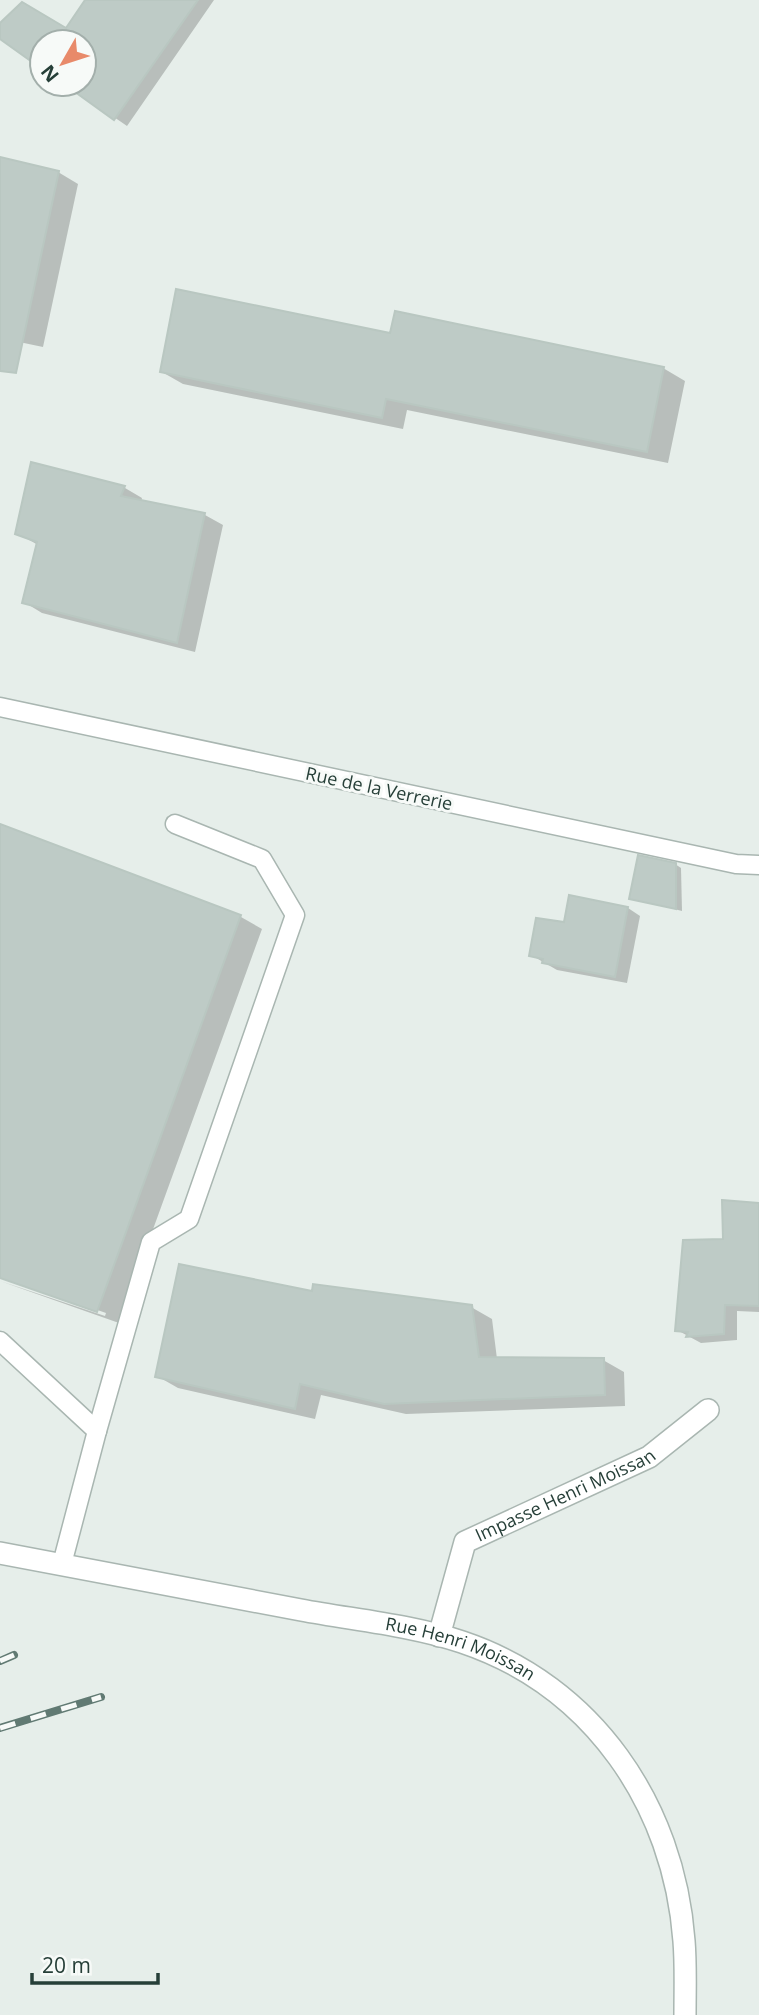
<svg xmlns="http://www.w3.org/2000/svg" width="759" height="2015" font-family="'Open Sans',sans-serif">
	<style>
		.shadow { fill: #0003 }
		.building { fill: #becbc6; stroke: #b9c7c1; stroke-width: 2 }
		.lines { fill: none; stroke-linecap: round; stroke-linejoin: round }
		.service-casing { stroke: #a9b6b1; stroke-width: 21 }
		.minor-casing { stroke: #a9b6b1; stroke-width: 24 }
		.tertiary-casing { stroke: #a9b6b1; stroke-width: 24 }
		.service { stroke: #fff; stroke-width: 18 }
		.minor { stroke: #fff; stroke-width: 21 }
		.tertiary { stroke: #fff; stroke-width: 21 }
		.rail-casing { stroke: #617a73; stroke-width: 8 }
		.rail { stroke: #f7faf8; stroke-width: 5; stroke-dasharray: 16; stroke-linecap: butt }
		.labels { text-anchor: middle; stroke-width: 6; stroke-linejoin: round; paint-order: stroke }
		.street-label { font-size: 18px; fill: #263f38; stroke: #f7faf8 }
	</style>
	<rect width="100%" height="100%" fill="#e6eeea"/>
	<!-- shadow -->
	<g class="shadow">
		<path d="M87 0H214L127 126 66 84H84V42H42V67L0 37V26L8 15 22 4 66 30Z"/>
		<path d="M0 159 58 172 78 184 43 347 0 338Z"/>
		<path d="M391 335 663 368 685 381 668 463 407 410 403 429 183 384 162 372Z"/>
		<path d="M32 464 125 488 142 498 141 502 205 515 223 525 195 652 42 613 24 602 38 545 17 533Z"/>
		<path d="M0 826 241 917 262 929 119 1323 0 1281 105 1316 106 1313 0 1276Z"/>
		<path d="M675 864 681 868 682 911 631 898Z"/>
		<path d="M628 908 640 916 627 983 557 970 531 955 565 924Z"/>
		<path d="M759 1205V1312L737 1311V1340L701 1343 677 1330 725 1241Z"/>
		<path d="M314 1294 471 1307 492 1319 497 1359 603 1360 624 1372 625 1406 406 1414 321 1395 315 1419 178 1388 157 1376Z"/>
	</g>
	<!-- building -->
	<g class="building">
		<path d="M85 0H198L114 120 64 84H84V42H42V69L0 39V23L22 2 66 28Z"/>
		<path d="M0 157 59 171 16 373 0 371Z"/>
		<path d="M176 289 390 333 395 311 664 367 647 452 386 399 382 418 160 372Z"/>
		<path d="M31 462 125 486 121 496 205 513 177 643 22 603 37 542 15 534Z"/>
		<path d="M0 824 241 915 97 1312 0 1278Z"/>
		<path d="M638 855 676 863V909L629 899Z"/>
		<path d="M569 895 628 907 615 977 542 963 543 959 529 956 536 918 564 922Z"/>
		<path d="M722 1200 759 1203V1306L725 1305 724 1334 686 1337 688 1332 675 1331 683 1240 723 1239Z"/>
		<path d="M179 1264 312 1291 313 1284 472 1305 479 1357 604 1358 605 1395 384 1404 300 1384 295 1409 155 1377Z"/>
	</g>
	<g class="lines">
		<!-- service casing -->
		<g class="service-casing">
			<g id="service">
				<path d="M0 707 736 864 759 865"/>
				<path d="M0 1341 97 1431 62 1564"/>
				<path d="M97 1431 151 1242 189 1219 295 915 262 859 175 824"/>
			</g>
		</g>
		<!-- minor casing -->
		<g class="minor-casing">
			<g id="minor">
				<path id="s1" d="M439 1636 465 1542 649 1457 708 1410"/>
			</g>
		</g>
		<!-- tertiary casing -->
		<g class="tertiary-casing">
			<g id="tertiary">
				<path id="s2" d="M0 1553C100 1572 201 1591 301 1610 354 1620 411 1625 462 1642 593 1686 674 1805 684 1941 686 1965 685 1990 685 2015"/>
			</g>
		</g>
		<!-- service -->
		<use href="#service" class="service"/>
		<!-- minor -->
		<use href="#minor" class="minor"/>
		<!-- tertiary -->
		<use href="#tertiary" class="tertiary"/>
		<!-- rail casing -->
		<g class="rail-casing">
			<g id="rail">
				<path d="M0 1661 14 1655"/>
				<path d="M0 1728 101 1697"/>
			</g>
		</g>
		<!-- rail -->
		<use href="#rail" class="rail"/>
	</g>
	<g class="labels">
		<!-- street labels -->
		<g class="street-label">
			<text transform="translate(379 789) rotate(12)" y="6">Rue de la Verrerie</text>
			<text dy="6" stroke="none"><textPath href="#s1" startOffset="208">Impasse Henri Moissan</textPath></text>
			<text dy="6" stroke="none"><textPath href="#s2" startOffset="471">Rue Henri Moissan</textPath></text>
		</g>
	</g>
	<!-- north arrow -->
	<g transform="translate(63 63) rotate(231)"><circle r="33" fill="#f7faf8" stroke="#a3afab" stroke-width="2"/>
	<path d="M0-5L12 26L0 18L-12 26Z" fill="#e88a6a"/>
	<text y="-10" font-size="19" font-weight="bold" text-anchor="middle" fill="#263f38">N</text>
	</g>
	<!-- scale -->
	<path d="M32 1973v10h126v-10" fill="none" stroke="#263f38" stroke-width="3.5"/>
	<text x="42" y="1973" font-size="21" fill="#263f38" stroke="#f7faf8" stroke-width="5" paint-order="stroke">20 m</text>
</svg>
